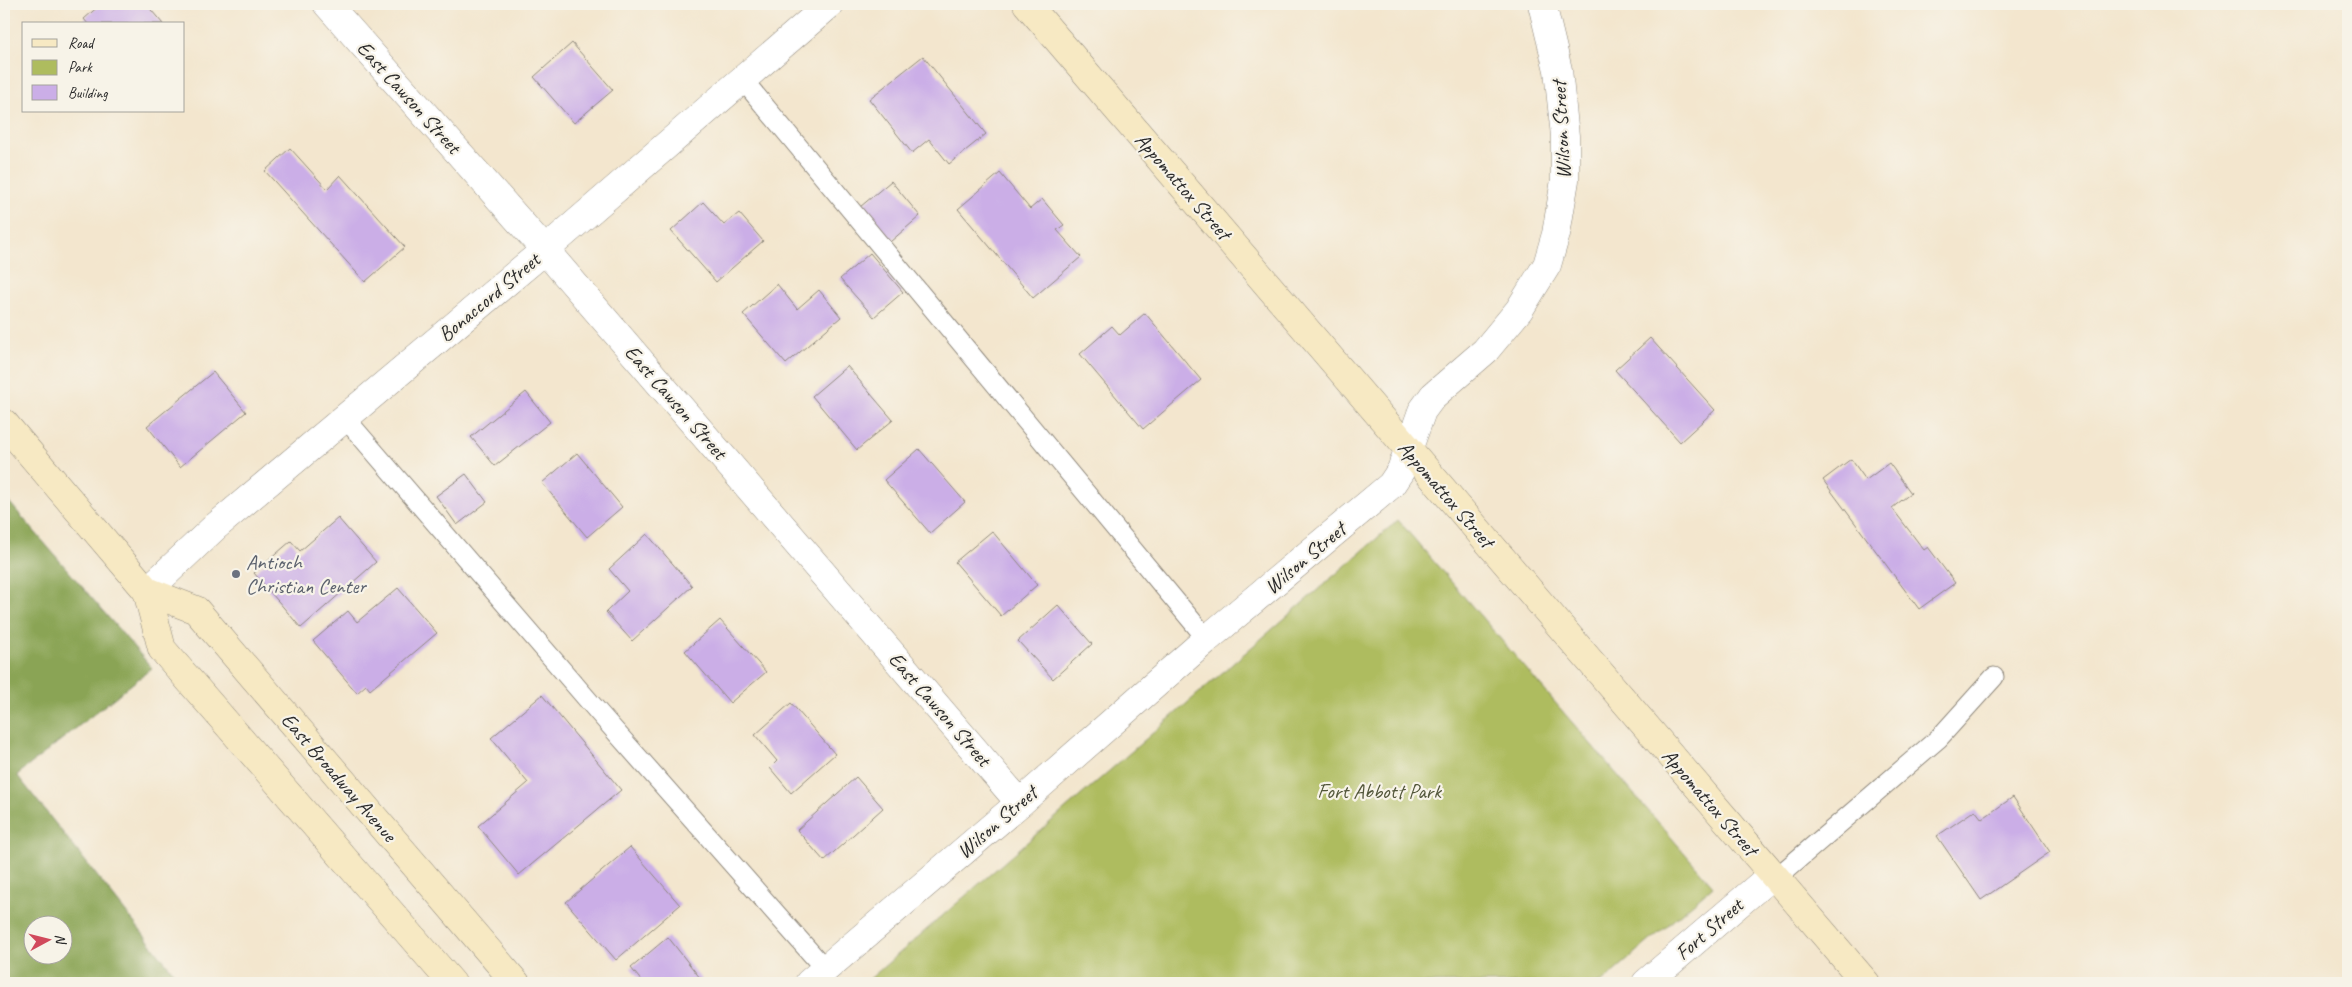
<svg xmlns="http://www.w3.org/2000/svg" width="2352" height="987" font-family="Caveat,sans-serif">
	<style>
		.green { fill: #aebc5e; stroke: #6c7444 }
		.forest { fill: #8aa455; stroke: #5a6840; fill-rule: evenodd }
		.building { fill: #cbaee7 }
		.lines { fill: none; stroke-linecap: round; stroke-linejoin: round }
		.lane-casing { stroke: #8f887c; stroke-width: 21 }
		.street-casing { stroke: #8f887c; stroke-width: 29 }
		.secondary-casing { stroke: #8f887c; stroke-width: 29 }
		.lane { stroke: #fff; stroke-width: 19 }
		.street { stroke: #fff; stroke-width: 28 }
		.secondary { stroke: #f7e9c3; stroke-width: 28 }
		.worship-dot { fill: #6b7280; stroke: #f7f3e8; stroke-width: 2 }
		.labels { text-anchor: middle; stroke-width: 4.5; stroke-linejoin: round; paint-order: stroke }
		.street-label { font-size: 21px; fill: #2b2b2b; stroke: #f7f3e8 }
		.worship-label { font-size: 21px; fill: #5b616d; stroke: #f7f3e8; text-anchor: start }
		.park-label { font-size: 21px; fill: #52563a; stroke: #f7f3e8 }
	</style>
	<rect width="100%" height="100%" fill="#f7f3e8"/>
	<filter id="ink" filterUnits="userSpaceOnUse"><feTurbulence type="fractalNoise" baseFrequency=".02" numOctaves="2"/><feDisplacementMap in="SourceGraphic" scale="10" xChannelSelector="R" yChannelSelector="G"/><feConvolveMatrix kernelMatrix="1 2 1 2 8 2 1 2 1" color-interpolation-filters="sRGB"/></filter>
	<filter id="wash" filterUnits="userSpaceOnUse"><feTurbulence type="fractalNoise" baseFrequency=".0096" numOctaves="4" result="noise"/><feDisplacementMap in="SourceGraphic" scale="20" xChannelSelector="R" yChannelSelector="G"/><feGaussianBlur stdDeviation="1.12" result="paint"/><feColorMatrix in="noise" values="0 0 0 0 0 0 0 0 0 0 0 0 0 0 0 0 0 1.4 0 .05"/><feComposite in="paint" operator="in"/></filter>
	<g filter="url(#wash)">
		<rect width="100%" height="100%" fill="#f3e6ce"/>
		<!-- green -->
		<path class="green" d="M1398 520 1713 886 1601 983H865Z"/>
		<!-- forest -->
		<path class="forest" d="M4 496 152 668 17 775 182 983H4ZM32 924H62V954H32Z"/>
		<g id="blocks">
			<!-- building -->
			<g class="building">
				<path d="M101 4H146L163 24H88L84 19Z"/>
				<path d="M572 43 613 90 574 123 534 77Z"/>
				<path d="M923 56 986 134 949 164 929 139 912 153 869 99Z"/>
				<path d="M290 148 327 189 340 175 405 247 365 282 265 171Z"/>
				<path d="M1000 173 1030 209 1042 199 1064 225 1057 230 1081 257 1033 298 958 209Z"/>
				<path d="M891 181 920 216 890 242 860 207Z"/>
				<path d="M703 202 724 225 739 213 763 241 716 282 671 231Z"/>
				<path d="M870 253 903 292 874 317 840 279Z"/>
				<path d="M777 284 797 309 819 290 841 317 786 364 743 314Z"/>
				<path d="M1145 313 1201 380 1143 429 1080 354 1112 326 1120 335Z"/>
				<path d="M1650 338 1715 410 1680 442 1615 370Z"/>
				<path d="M847 366 893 420 857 450 812 396Z"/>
				<path d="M213 372 246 412 180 467 147 426Z"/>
				<path d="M526 392 550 422 495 466 471 437Z"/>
				<path d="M919 449 965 502 930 533 884 480Z"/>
				<path d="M577 453 622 507 587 537 542 483Z"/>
				<path d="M1851 459 1866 480 1889 463 1911 493 1892 508 1924 550 1928 547 1955 583 1919 609 1823 480Z"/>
				<path d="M466 474 487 502 457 525 436 496Z"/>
				<path d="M338 518 376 562 301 628 254 573 291 541 300 551Z"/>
				<path d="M992 531 1037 585 1001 616 955 562Z"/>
				<path d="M647 534 692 586 632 641 606 612 628 591 609 569Z"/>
				<path d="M398 588 437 633 370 690 366 685 357 693 313 641 348 611 357 622Z"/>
				<path d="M1058 605 1092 644 1053 679 1018 641Z"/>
				<path d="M720 620 766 672 730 703 685 651Z"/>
				<path d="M542 695 621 790 519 875 478 826 528 783 491 738Z"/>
				<path d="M791 703 835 754 791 793 770 768 777 761 755 735Z"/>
				<path d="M856 777 883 808 824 861 797 830Z"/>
				<path d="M2013 797 2050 852 1981 900 1937 836 1975 810 1982 819Z"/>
				<path d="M630 847 680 905 616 960 566 902Z"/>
				<path d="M668 937 704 983H643L631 968Z"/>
			</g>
		</g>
	</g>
	<g filter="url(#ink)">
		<use href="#blocks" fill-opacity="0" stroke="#8f887c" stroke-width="1"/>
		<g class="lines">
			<!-- lane casing -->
			<g class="lane-casing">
				<g id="lane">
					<path d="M743 80 1207 639"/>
					<path d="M345 418 600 714 825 969"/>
					<path d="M1776 878 1939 738 1994 677"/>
				</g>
			</g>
			<!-- street casing -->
			<g class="street-casing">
				<g id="street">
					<path d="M327 4 545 250 1020 803"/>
					<path d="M147 591 215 527 545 250 830 4"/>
					<path d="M809 983 1020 803 1207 639 1391 485 1401 470 1422 411 1433 396 1485 351 1519 310 1547 265 1556 234 1565 180V136L1558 70 1542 4"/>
					<path d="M1646 983 1772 875"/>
				</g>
			</g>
			<!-- secondary casing -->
			<g class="secondary-casing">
				<g id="secondary">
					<path d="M1027 4 1866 983"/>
					<path d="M4 423 147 591 162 649 452 983"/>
					<path d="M147 591 196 610 516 983"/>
				</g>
			</g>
			<!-- lane -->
			<use href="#lane" class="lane"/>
			<!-- street -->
			<use href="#street" class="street"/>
			<!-- secondary -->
			<use href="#secondary" class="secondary"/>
		</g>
	</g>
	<!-- markers -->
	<circle class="worship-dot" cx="236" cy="574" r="5"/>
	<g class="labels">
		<!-- street labels -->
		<g class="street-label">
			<text transform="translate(409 97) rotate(48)" y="7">East Cawson Street</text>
			<text transform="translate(1561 130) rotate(-93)" y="7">Wilson Street</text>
			<text transform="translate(1183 186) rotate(49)" y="7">Appomattox Street</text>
			<text transform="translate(489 297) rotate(-40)" y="7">Bonaccord Street</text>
			<text transform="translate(676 402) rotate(49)" y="7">East Cawson Street</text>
			<text transform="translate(1446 494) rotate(49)" y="7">Appomattox Street</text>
			<text transform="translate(1305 558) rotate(-40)" y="7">Wilson Street</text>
			<text transform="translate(940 709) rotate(49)" y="7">East Cawson Street</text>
			<text transform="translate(339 777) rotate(49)" y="7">East Broadway Avenue</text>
			<text transform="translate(1710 802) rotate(49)" y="7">Appomattox Street</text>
			<text transform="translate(997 822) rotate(-41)" y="7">Wilson Street</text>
			<text transform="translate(1709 929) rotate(-41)" y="7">Fort Street</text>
		</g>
		<!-- worship labels -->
		<g class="worship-label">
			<text x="246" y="569">Antioch<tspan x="246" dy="24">Christian Center</tspan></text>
		</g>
		<!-- park labels -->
		<g class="park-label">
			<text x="1379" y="798">Fort Abbott Park</text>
		</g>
	</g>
	<!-- margin -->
	<rect width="2352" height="987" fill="none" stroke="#f7f3e8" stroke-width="20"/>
	<!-- legend -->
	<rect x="22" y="22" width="162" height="90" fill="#f7f3e8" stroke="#a5a39c"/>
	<rect x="32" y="39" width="25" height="8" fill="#f7e9c3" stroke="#a5a39c"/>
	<text x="68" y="48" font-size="15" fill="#2b2b2b">Road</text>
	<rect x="32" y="60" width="25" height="15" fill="#aebc5e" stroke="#a5a39c"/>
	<text x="68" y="72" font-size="15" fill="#2b2b2b">Park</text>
	<rect x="32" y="85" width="25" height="15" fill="#cbaee7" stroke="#a5a39c"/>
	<text x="68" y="98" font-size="15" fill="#2b2b2b">Building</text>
	<!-- north arrow -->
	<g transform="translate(48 940) rotate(83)"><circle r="24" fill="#f7f3e8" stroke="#a5a39c"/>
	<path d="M0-4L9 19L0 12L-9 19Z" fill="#d1495b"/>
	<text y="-8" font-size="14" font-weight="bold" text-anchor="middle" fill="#2b2b2b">N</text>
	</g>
</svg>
